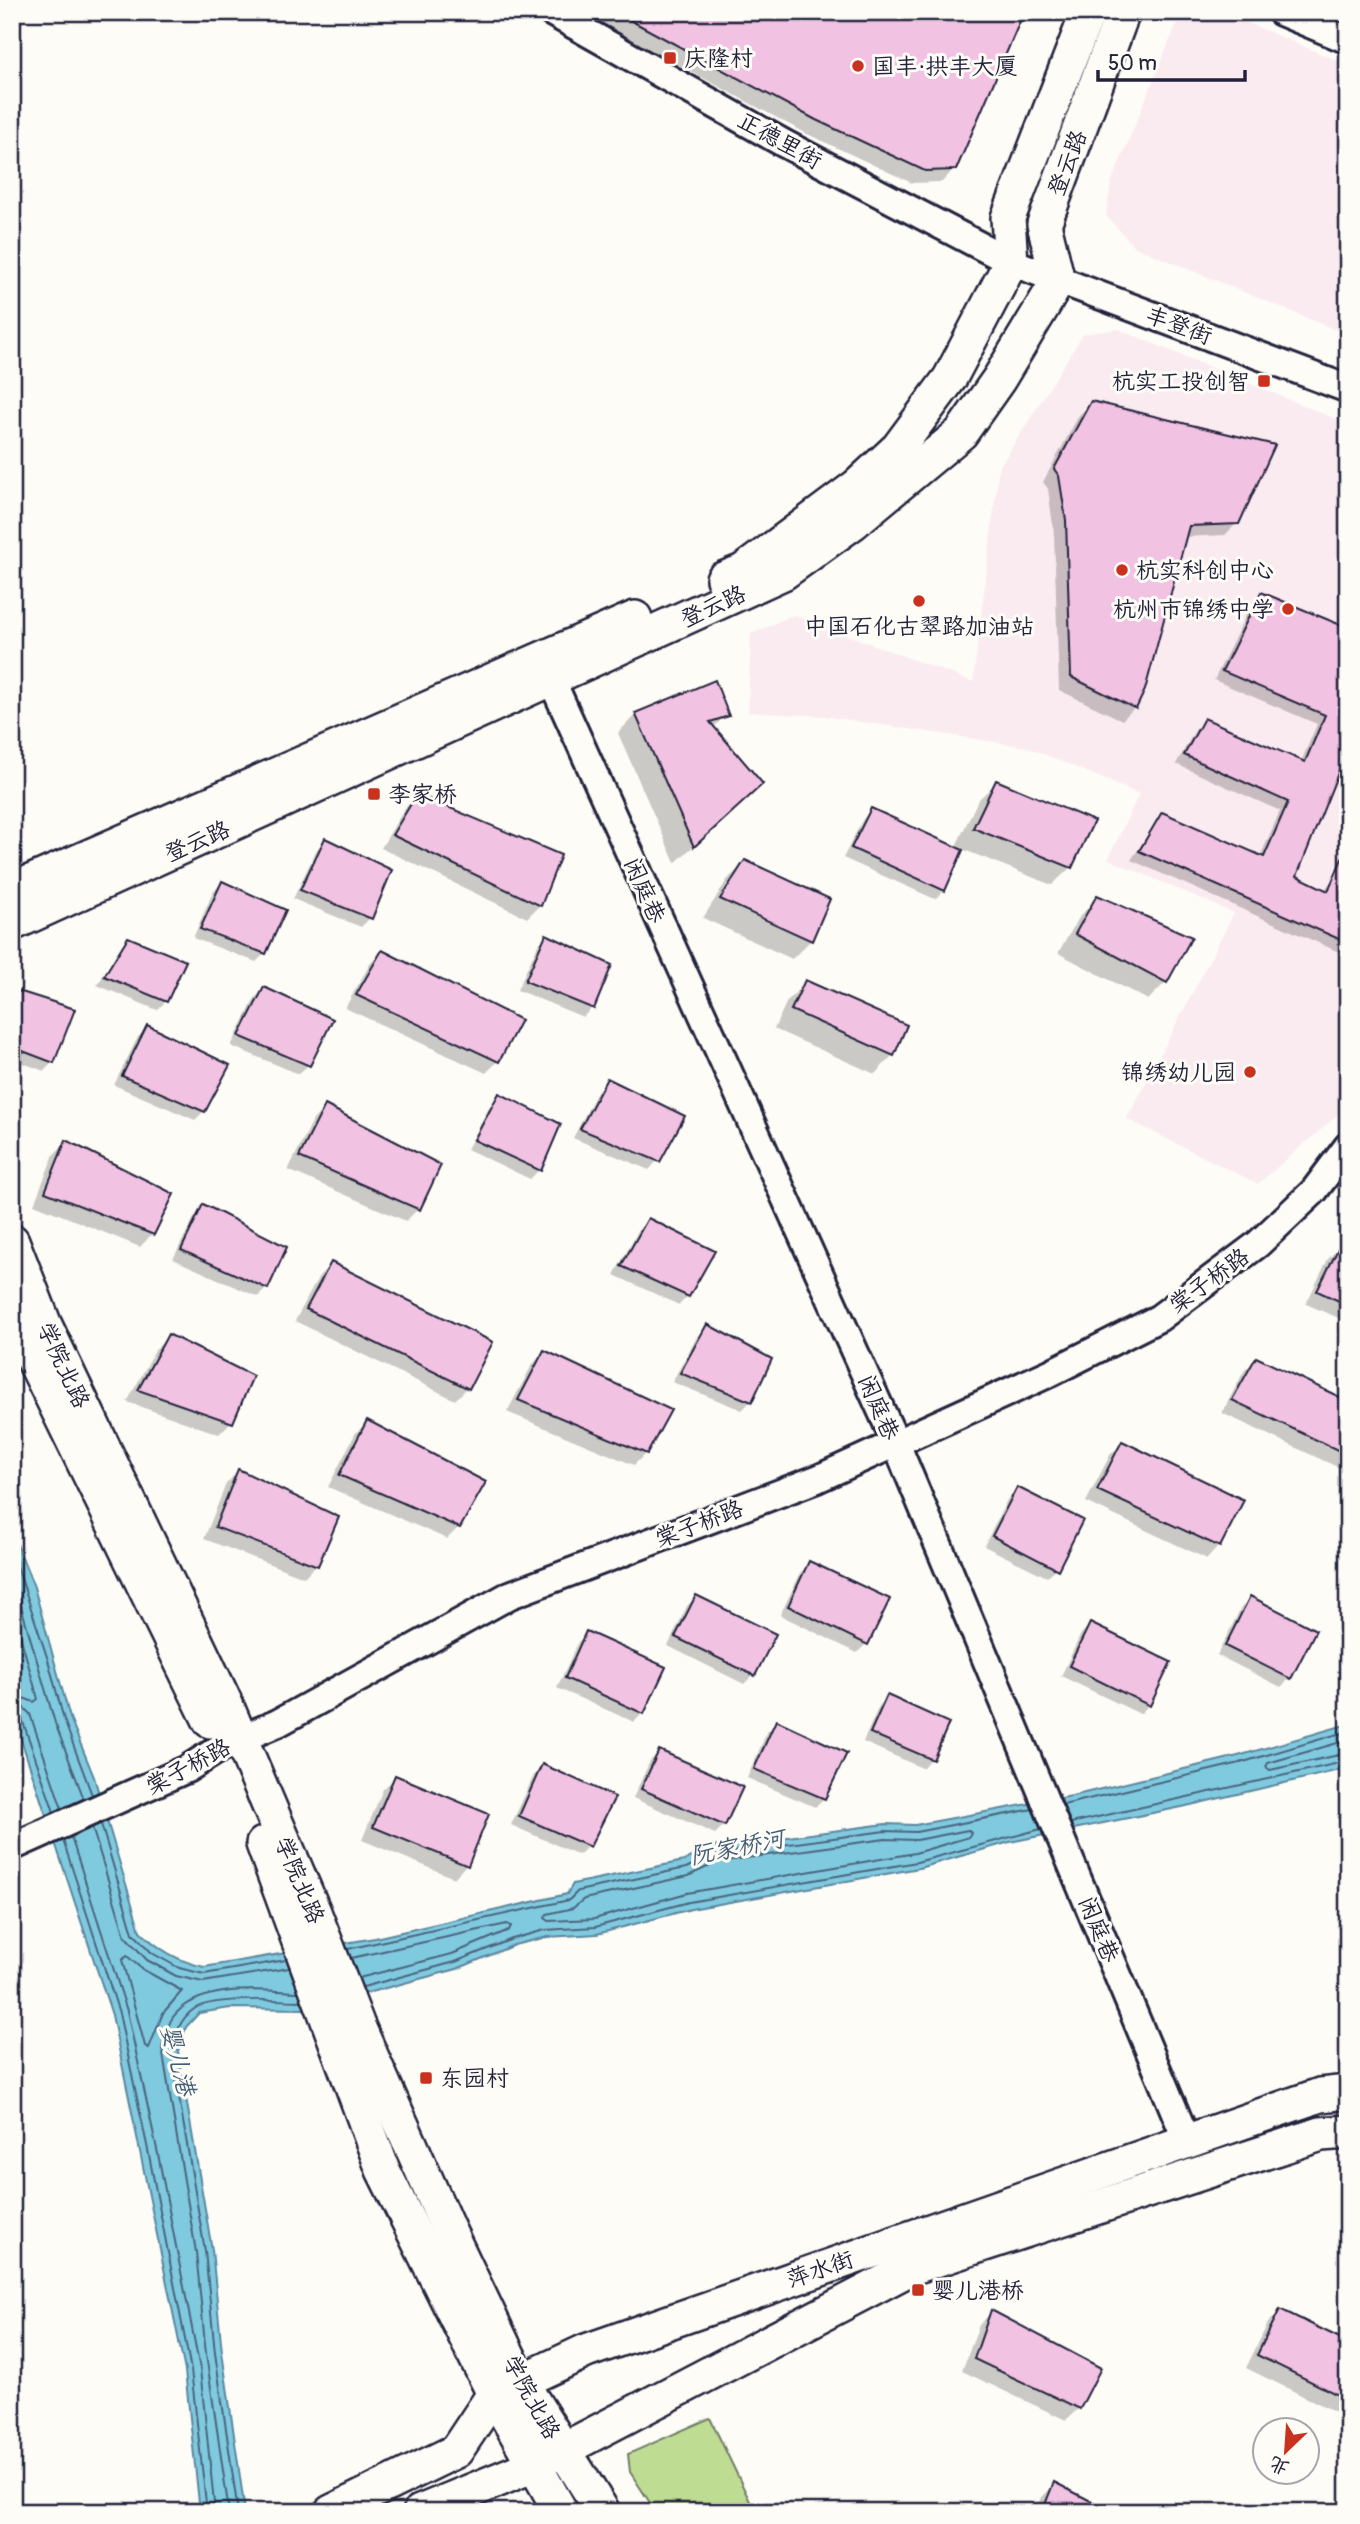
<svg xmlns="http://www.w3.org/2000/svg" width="1360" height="2524" font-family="Pangolin,'LXGW WenKai TC',sans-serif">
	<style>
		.built { fill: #faebf1 }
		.green { fill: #bfdc93; stroke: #707f67; stroke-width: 2 }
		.water { fill: #80cae0; stroke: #5a879e; stroke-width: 2 }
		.shadow { fill: #0003 }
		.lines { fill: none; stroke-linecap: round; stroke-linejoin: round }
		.shore { stroke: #48657d; stroke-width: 2 }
		.building { fill: #f2c2e3; stroke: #22223b; stroke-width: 2 }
		.minor-casing { stroke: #22223b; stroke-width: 32 }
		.major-casing { stroke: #22223b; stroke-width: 38 }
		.minor { stroke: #fdfcf7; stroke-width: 26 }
		.major { stroke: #fdfcf7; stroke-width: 33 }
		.poi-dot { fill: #c8321e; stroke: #fdfcf7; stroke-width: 2.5 }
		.labels { text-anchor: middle; stroke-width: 6; stroke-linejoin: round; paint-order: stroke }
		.poi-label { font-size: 23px; fill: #22223b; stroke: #fdfcf7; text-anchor: start }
		.street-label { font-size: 23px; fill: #22223b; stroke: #fdfcf7 }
		.water-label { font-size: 24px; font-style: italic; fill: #435d75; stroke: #fdfcf7 }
	</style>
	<rect width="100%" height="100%" fill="#fdfcf7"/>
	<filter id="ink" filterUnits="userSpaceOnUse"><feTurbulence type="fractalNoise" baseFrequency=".0143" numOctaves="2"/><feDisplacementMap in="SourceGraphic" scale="14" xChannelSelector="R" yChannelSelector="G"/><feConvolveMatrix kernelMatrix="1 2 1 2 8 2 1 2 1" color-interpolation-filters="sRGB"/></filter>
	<g filter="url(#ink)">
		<!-- built -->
		<g class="built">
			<path d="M1208 12 1245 22 1348 65V335L1135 247 1106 216 1111 183 1178 21Z"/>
			<path d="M1118 329 1348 424V1101L1341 1112 1258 1184 1127 1119 1234 913 1108 859 1139 794 1027 747 823 716 748 712 751 634 793 615 973 682 999 468 1083 334Z"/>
		</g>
		<!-- green -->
		<path class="green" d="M710 2418 755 2512H656L630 2472 628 2454Z"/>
		<!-- water -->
		<path class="water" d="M12 1532 34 1587 70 1718 94 1777 140 1931C159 1950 178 1961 204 1967L375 1938 567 1894 573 1884 684 1861 712 1847 885 1824 915 1825 1072 1796 1238 1756 1348 1724V1768L1182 1807 1010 1842 919 1868 691 1909 597 1934 547 1937 514 1945 457 1969 307 2009 230 2008 199 2013 186 2027 178 2051 212 2250 222 2352 245 2512H200L185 2371 112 2015 12 1712Z"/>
		<!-- shadow -->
		<g class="shadow">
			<path d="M581 12H1022L954 169 942 182 912 183 803 132Z"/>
			<path d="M1092 403 1237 523 1225 535 1184 537 1134 708 1122 720 1059 690 1054 533 1048 489 1043 482 1079 415Z"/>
			<path d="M1261 594 1348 630 1295 877 1324 891 1337 873 1348 877V956L1131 860 1162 814 1260 857 1280 811 1176 764 1196 729 1205 720 1301 762 1317 724 1214 680 1252 603Z"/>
			<path d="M636 714 726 715 713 728 742 802 675 863 618 733Z"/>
			<path d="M997 782 1071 867 1052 885 962 849 944 890 935 899 843 858 863 819 872 810 955 848 978 800Z"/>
			<path d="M418 796 559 856 540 905 527 918 381 848 405 808Z"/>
			<path d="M326 840 370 918 361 927 293 899 317 849Z"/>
			<path d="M745 862 827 900 811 940 792 959 703 918 727 880Z"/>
			<path d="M222 883 265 953 256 962 193 938 213 892Z"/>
			<path d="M1098 897 1166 982 1148 1000 1058 953 1080 916Z"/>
			<path d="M547 936 610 965 592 1008 583 1017 517 990 538 945Z"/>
			<path d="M128 940 166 1001 157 1010 97 985Z"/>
			<path d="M382 952 498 1061 486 1073 345 1008 370 964Z"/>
			<path d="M806 982 893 1055 875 1074 774 1029 787 1001Z"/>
			<path d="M264 989 308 1065 299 1074 231 1046 255 998Z"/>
			<path d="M12 990 53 1062 44 1071 12 1059Z"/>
			<path d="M147 1028 204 1111 195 1120 114 1085 138 1037Z"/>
			<path d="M607 1081 658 1160 649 1170 573 1138 598 1090Z"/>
			<path d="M500 1095 539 1170 530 1179 467 1149 491 1104Z"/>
			<path d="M325 1107 418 1209 406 1221 288 1170 313 1120Z"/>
			<path d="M66 1142 152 1234 140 1247 34 1204 54 1154Z"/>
			<path d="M204 1207 267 1288 258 1297 173 1259 195 1216Z"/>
			<path d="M648 1220 688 1296 679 1305 614 1275 639 1229Z"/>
			<path d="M1340 1247 1348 1251V1322L1306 1304 1328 1259Z"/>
			<path d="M331 1264 467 1388 455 1400 295 1321 319 1276Z"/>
			<path d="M707 1326 751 1401 742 1410 672 1382 698 1335Z"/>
			<path d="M168 1337 231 1422 219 1434 127 1402 156 1349Z"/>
			<path d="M544 1352 646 1453 634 1465 507 1412 532 1365Z"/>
			<path d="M1256 1359 1348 1403V1472L1222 1413 1244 1371Z"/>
			<path d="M367 1422 459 1527 447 1539 328 1487 355 1434Z"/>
			<path d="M1122 1443 1219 1546 1207 1559 1086 1502 1110 1455Z"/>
			<path d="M238 1471 316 1565 304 1577 204 1539 226 1484Z"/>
			<path d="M1017 1489 1056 1568 1047 1577 984 1546 1008 1498Z"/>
			<path d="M810 1563 866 1644 857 1653 780 1615 801 1572Z"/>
			<path d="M696 1597 753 1675 744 1684 668 1646 687 1606Z"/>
			<path d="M1250 1599 1290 1678 1281 1687 1217 1655 1241 1608Z"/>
			<path d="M1090 1625 1149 1705 1140 1714 1061 1676 1081 1634Z"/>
			<path d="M587 1633 643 1713 634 1722 557 1688 578 1642Z"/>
			<path d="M888 1697 947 1724 931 1759 922 1768 863 1742 879 1706Z"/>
			<path d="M776 1723 824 1798 815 1807 747 1778 767 1732Z"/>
			<path d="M659 1752 724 1825 715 1834 633 1798 650 1761Z"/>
			<path d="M543 1766 588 1846 579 1855 511 1825 534 1775Z"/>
			<path d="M396 1777 487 1815 466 1865 454 1878 362 1840 383 1789Z"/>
			<path d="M1280 2311 1348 2344V2418L1246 2368 1268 2323Z"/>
			<path d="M992 2312 1079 2408 1066 2420 962 2371 979 2325Z"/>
			<path d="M1054 2485 1108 2512H1036L1042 2497Z"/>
		</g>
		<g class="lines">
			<!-- shore -->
			<g class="shore">
				<path d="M12 1551 48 1660 64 1720 92 1795"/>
				<path d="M12 1575 55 1723 84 1799"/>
				<path d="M12 1607 38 1699 34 1702 12 1694"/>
				<path d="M12 1705 23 1707 30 1714 62 1809"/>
				<path d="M12 1714 22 1719 54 1812"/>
				<path d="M1348 1740 1268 1763 1266 1767 1270 1770 1348 1753"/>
				<path d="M1063 1805 1240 1763 1348 1731"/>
				<path d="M1071 1823 1348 1761"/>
				<path d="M101 1824 133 1933 152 1953 179 1968 204 1974 286 1960"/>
				<path d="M92 1827 125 1936 147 1960 176 1976 203 1982 289 1968"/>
				<path d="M968 1830 971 1833 969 1837 915 1853 687 1893 594 1919 549 1921 545 1918 547 1914 573 1908 584 1899 688 1876 718 1862 885 1839 917 1840Z"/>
				<path d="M71 1837 127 2011 158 2154 200 2369 215 2512"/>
				<path d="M63 1840 119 2013 149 2155 191 2370 207 2512"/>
				<path d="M348 1949 569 1900 578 1891 686 1868 715 1854 885 1831 916 1832 1033 1809"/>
				<path d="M127 1956 142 1969 182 1991 163 2013 149 2048 145 2046 122 1960Z"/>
				<path d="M351 1958 507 1924 511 1926 509 1930 452 1954 359 1978"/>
				<path d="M363 1987 455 1962 512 1939 545 1930 595 1927 689 1902 917 1862 1041 1829"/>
				<path d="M229 2512 206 2354 196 2252 162 2048C165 2038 167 2025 173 2017 199 1983 260 1990 298 1992"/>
				<path d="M238 2512 215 2353 205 2251 171 2050C175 2034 180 2019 194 2009 210 1997 280 2000 301 2001"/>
			</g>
		</g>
		<!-- building -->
		<g class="building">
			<path d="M615 12H1024L956 170 925 171 816 120Z"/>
			<path d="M1091 401 1275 445 1239 524 1189 526 1145 690 1136 709 1071 677 1066 520 1059 476 1054 469Z"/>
			<path d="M1261 592 1348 628V748L1297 876 1328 891 1348 845V943L1139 851 1162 812 1264 857 1288 802 1184 755 1204 718 1305 762 1325 715 1222 671Z"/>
			<path d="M715 680 729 716 710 722 763 784 694 847 635 713Z"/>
			<path d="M996 780 1094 821 1072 868 973 828Z"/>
			<path d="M417 794 561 855 541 906 392 835Z"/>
			<path d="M871 808 963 850 945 891 851 848Z"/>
			<path d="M325 838 392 870 372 919 300 890Z"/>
			<path d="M745 860 830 899 812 941 720 899Z"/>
			<path d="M222 881 286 910 266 954 200 929Z"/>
			<path d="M1097 895 1192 937 1167 983 1075 934Z"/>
			<path d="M546 934 612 965 594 1009 525 981Z"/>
			<path d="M128 937 186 961 167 1002 104 976Z"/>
			<path d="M382 950 521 1020 499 1062 356 995Z"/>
			<path d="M805 980 907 1025 894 1056 791 1010Z"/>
			<path d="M264 987 333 1019 310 1066 239 1036Z"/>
			<path d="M12 989 75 1009 54 1063 12 1047Z"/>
			<path d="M147 1025 230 1065 205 1112 122 1076Z"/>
			<path d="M607 1078 685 1116 660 1162 580 1129Z"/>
			<path d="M499 1093 561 1124 541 1171 474 1140Z"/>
			<path d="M325 1105 441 1165 420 1210 299 1157Z"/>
			<path d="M66 1140 174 1194 154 1235 45 1192Z"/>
			<path d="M203 1204 287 1247 268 1289 181 1250Z"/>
			<path d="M648 1218 715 1251 689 1297 621 1266Z"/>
			<path d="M1348 1229V1305L1317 1291Z"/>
			<path d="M331 1262 493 1342 469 1389 306 1309Z"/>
			<path d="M707 1324 772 1359 752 1402 680 1373Z"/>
			<path d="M168 1334 253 1376 233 1423 138 1390Z"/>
			<path d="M544 1350 671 1410 647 1454 518 1400Z"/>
			<path d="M1256 1357 1348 1401V1455L1232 1400Z"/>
			<path d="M367 1420 486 1482 460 1528 339 1475Z"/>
			<path d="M1122 1441 1244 1500 1220 1547 1097 1490Z"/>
			<path d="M238 1469 339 1517 318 1566 215 1527Z"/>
			<path d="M1017 1487 1083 1520 1058 1570 992 1536Z"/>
			<path d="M809 1561 890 1599 868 1645 788 1606Z"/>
			<path d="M696 1595 776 1634 755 1676 675 1637Z"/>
			<path d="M1250 1596 1316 1630 1291 1679 1225 1646Z"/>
			<path d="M1090 1623 1171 1662 1150 1706 1069 1666Z"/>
			<path d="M586 1631 666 1667 644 1714 565 1678Z"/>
			<path d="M887 1695 949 1723 933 1760 870 1733Z"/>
			<path d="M776 1720 847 1753 825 1799 754 1769Z"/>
			<path d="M659 1750 743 1787 725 1826 641 1789Z"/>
			<path d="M542 1764 615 1797 590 1847 519 1816Z"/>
			<path d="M395 1775 489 1814 468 1866 373 1827Z"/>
			<path d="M1280 2309 1348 2342V2400L1257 2355Z"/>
			<path d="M991 2310 1101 2368 1080 2409 974 2359Z"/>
			<path d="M1054 2482 1112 2512H1042Z"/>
		</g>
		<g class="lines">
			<!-- minor casing -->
			<g class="minor-casing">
				<g id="minor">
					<path d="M551 12 785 144 1011 262 1348 389"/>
					<path d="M1281 12 1348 40"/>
					<path d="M552 681 895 1441 1187 2141"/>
					<path d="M12 1847 187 1769 222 1747 278 1723 510 1595 817 1479 1050 1373 1159 1318 1258 1244 1314 1191 1348 1146"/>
				</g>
			</g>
			<!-- major casing -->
			<g class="major-casing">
				<g id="major">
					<path d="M723 579 743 571 857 486 898 448 950 378 1011 262 1008 218 1088 12"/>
					<path d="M12 890 635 618"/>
					<path d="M12 924 783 573 854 522 961 433 999 379 1058 281 1044 224 1123 12"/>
					<path d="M12 1241 44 1323 225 1702 314 1912 358 2026 448 2229 521 2382 603 2512"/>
					<path d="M12 1316 210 1721"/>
					<path d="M263 1844 383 2170 494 2394 561 2512"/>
					<path d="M331 2512 456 2451 494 2394 586 2351 1320 2095 1348 2092"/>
					<path d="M420 2512 534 2465 911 2268 1321 2134 1348 2132"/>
				</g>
			</g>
			<!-- minor -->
			<use href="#minor" class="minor"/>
			<!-- major -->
			<use href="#major" class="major"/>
		</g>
	</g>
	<!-- markers -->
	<g class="poi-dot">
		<rect x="663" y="51" width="14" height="14" rx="3.5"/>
		<circle cx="858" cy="66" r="7"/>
		<rect x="1257" y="374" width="14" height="14" rx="3.5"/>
		<circle cx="1122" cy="570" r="7"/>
		<circle cx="919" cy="601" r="7"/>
		<circle cx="1288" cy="609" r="7"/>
		<rect x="367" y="787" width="14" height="14" rx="3.5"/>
		<circle cx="1250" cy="1072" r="7"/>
		<rect x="419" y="2071" width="14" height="14" rx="3.5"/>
		<rect x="911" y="2283" width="14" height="14" rx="3.5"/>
	</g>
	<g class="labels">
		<!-- poi labels -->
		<g class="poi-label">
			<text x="684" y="66">庆隆村</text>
			<text x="872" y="74">国丰·拱丰大厦</text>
			<text x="1250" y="389" text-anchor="end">杭实工投创智</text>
			<text x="1136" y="578">杭实科创中心</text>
			<text x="1274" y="617" text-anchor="end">杭州市锦绣中学</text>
			<text x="919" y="634" text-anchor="middle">中国石化古翠路加油站</text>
			<text x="388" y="802">李家桥</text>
			<text x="1236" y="1080" text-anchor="end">锦绣幼儿园</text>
			<text x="440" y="2086">东园村</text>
			<text x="932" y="2298">婴儿港桥</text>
		</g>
		<!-- street labels -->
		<g class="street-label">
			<text transform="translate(780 140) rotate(29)" y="8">正德里街</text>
			<text transform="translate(1067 163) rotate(-69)" y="8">登云路</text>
			<text transform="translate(1179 325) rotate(20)" y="8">丰登街</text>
			<text transform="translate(713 606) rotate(-25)" y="8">登云路</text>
			<text transform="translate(197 841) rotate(-24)" y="8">登云路</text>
			<text transform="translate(645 890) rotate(66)" y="8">闲庭巷</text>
			<text transform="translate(1209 1280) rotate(-36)" y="8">棠子桥路</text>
			<text transform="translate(64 1365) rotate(65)" y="8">学院北路</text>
			<text transform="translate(879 1407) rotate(66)" y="8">闲庭巷</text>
			<text transform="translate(699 1523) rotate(-21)" y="8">棠子桥路</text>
			<text transform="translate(188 1766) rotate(-28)" y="8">棠子桥路</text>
			<text transform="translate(300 1880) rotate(67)" y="8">学院北路</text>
			<text transform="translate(1099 1929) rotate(67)" y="8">闲庭巷</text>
			<text transform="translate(820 2269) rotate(-19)" y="8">萍水街</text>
			<text transform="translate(532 2397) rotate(61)" y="8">学院北路</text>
		</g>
		<!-- water labels -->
		<g class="water-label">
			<text transform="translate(737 1847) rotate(-11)" y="8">阮家桥河</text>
			<text transform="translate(178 2060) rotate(75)" y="8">婴儿港</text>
		</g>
	</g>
	<!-- margin -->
	<rect width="1360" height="2524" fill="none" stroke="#fdfcf7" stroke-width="42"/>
	<rect x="21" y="21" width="1318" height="2482" fill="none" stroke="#22223b" stroke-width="2.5" filter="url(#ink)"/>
	<!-- north arrow -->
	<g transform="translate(1286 2451) rotate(205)"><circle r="33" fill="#fdfcf7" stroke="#a5a5ac" stroke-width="2"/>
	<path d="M0-5L12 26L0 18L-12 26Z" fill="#c8321e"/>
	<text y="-10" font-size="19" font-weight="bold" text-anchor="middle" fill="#22223b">北</text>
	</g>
	<!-- scale -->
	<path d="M1098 70v10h147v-10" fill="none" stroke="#22223b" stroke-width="3.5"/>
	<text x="1108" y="70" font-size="21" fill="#22223b" stroke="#fdfcf7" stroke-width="5" paint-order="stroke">50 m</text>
</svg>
